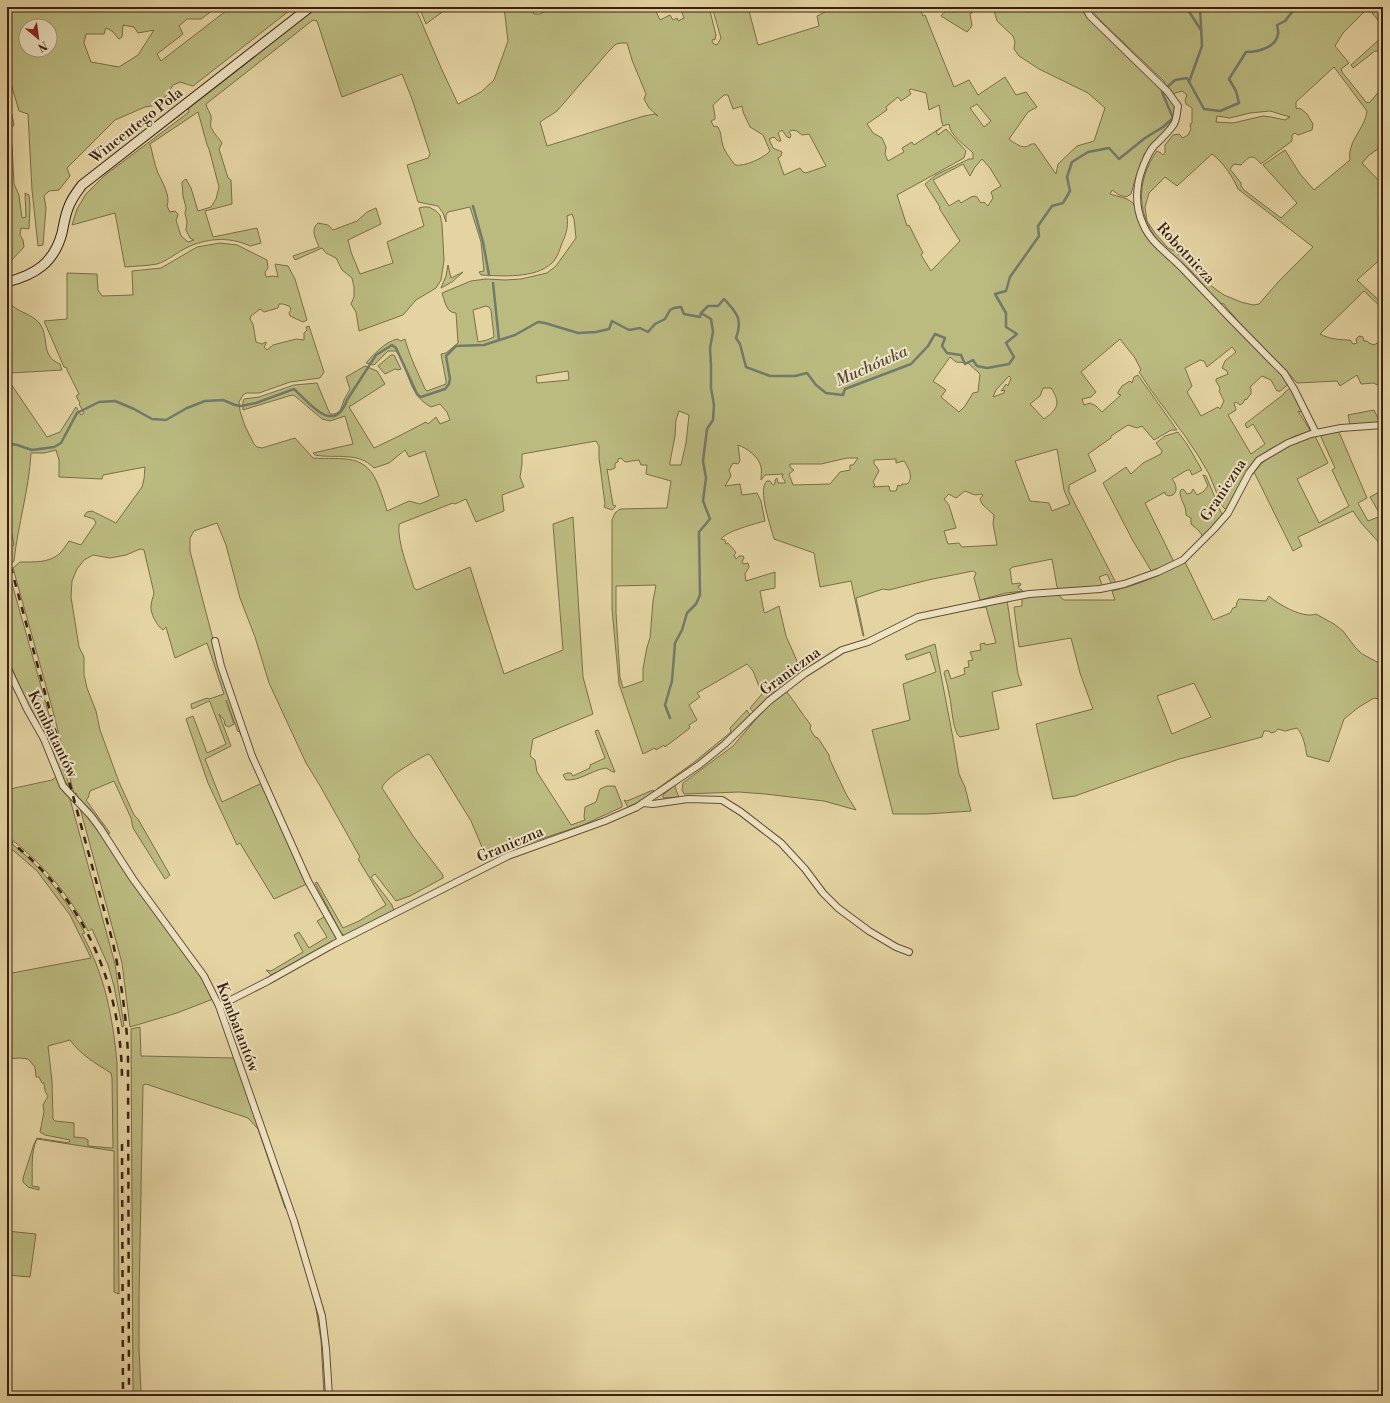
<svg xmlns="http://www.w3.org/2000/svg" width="1390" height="1403" font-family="'Libre Bodoni',serif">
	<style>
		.green { fill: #bbbb80; stroke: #7b6e49; fill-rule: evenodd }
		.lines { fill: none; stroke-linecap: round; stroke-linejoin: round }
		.stream { stroke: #717b6d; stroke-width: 2.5 }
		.street-casing { stroke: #654d36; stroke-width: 8 }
		.secondary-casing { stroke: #3b2012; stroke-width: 11 }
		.street { stroke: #ede3c3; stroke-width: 6 }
		.secondary { stroke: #ede3c3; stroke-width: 9 }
		.rail { stroke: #3b2012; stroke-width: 2.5; stroke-dasharray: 7 7; stroke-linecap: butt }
		.labels { text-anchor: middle; stroke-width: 4; stroke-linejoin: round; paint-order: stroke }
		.street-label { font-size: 15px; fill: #3b2012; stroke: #ede3c3 }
		.water-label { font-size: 16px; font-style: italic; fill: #524638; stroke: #ede3c3 }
	</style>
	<rect width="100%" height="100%" fill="#e4d4a2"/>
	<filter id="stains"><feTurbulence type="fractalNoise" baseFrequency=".005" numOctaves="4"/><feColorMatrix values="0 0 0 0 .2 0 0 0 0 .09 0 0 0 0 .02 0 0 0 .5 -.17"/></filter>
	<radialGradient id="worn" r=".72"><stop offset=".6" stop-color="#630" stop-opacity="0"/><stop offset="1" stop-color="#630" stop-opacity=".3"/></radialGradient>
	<!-- green -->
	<g class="green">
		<path d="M7 7H211L213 10 201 19H187L179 26 183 34 157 54 161 61 231 7H294L193 86 180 82 173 85 166 96 157 105 145 107 115 120 67 168 70 176 59 190 49 191 44 196 46 208 43 245 38 246 32 190 28 114 19 111 7 70ZM123 25 134 27 138 33 154 30 138 55 119 67 91 62 84 43 86 34H104L106 28 112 31 119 39 122 37ZM26 26H50V50H26Z"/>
		<path d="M315 7H415L442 70 458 104 481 92 494 80 508 41 504 7H531L534 14H540L554 7H654L660 20 670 15 673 20 677 18 678 21 684 18 681 10 688 7H709L716 35 715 40 713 39 712 41 714 44 717 45 721 38 712 7H748L758 45 819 26 817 16 835 7H919L923 16 925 15 954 87 969 80 978 95 1005 77 1016 95 1026 92 1037 107 1028 112 1009 139C1013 142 1020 147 1025 147 1029 146 1031 143 1035 144L1056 174 1058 164 1077 146 1094 141 1105 108 1088 93 1039 69 1019 56 1014 49 1015 42 1013 36 997 21 993 7H1028L1026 10 1027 12 1045 10 1048 7H1084L1162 87 1165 82 1101 21 1089 7H1373L1370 12 1365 11 1343 33 1335 46 1349 63 1341 69 1342 72 1366 102 1369 103 1383 87V149L1381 147 1369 155 1362 163 1383 185V257L1357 280 1383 304V309L1364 291 1320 334C1329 339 1340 340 1350 340L1353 344 1357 343 1356 339 1359 336 1363 337 1364 341H1367L1369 343 1374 345 1379 342 1383 344V387L1373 383 1361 384 1357 375 1340 386 1337 381 1297 383 1283 367 1251 336 1226 307 1224 304 1219 303C1209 292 1200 280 1189 269 1181 261 1171 254 1163 246 1136 218 1135 182 1157 151L1161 153 1163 155 1165 153V145L1173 135 1179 134 1183 138 1188 135 1191 129 1190 124 1192 123V108L1186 104 1185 100 1187 95 1182 91 1175 93 1169 98C1172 102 1175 105 1174 110 1174 124 1156 146 1144 154V157L1135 180 1131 194 1126 197 1119 195 1112 190 1110 194 1127 199 1133 203 1142 225 1178 267 1250 340 1290 383 1280 391H1277L1271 380 1262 376 1250 387 1251 389V394L1248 397V398L1246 400 1245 399 1243 403 1240 405 1236 402 1234 403 1236 410 1228 415 1251 454 1265 444 1253 424 1247 428 1245 424 1284 394V393L1291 387 1304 410 1301 412 1298 411 1310 430 1306 433 1295 436 1270 449 1260 457 1227 509H1225L1222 506 1209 474 1199 457 1185 436 1151 390 1139 372 1141 370 1135 358 1120 339 1081 372 1096 392 1091 397 1082 399 1084 405 1090 403 1096 406 1102 412 1121 395 1118 394V392L1122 386 1130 381 1132 383 1134 377 1138 375 1177 430H1171L1154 440 1142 426 1137 428 1128 425 1111 436V438L1088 454 1096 471 1069 485V492L1116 583 1112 585 1107 574 1099 577 1103 587 1059 589 1057 587 1052 559 1013 567 1010 569 1012 584 1020 583 1021 585 1018 586V587L1023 591 1006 593 980 600 974 578 976 573 973 571 928 580 889 590 883 589 856 598 864 636H863L851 581 820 587 814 553 774 539C771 527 757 489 767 481H770L773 485 775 484V480L777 478 778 483H785V481L782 477 783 474 765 475 761 480C761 476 762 471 761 467 759 457 747 448 738 445L740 461 738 464 733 463 729 470 731 476 725 486 740 484 742 495 757 493 761 501 765 521C754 524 727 531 721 539L725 540 726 544 728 543C731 547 734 549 736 553L734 555 736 559 739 556H743L744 558 742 562 743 564 748 563 749 567 745 574 746 581 775 572V588L760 591 764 612 765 613 779 606 786 636 801 670 800 672 779 687 768 697 754 713 750 708 762 694 753 671 747 664 697 693 700 697 689 705 697 720 689 725 690 728 665 747 664 745 656 750 655 748 643 754 619 684 612 609V520L615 513 620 509 667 508 671 481 646 474 647 465H641L639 460 625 462 621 458 618 459V462L615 463V468L610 470 607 469 613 505 616 506 612 510 604 507 605 504 599 458V446L596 441 522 454V464L520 477 524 487 502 495 504 511 476 522 466 499 455 504 453 503 399 524C397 542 409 571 414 588L417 590 470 567 504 674 563 650 553 524 573 517 583 677 593 714 533 739 530 756 535 760 537 772 571 825 585 820 584 817 585 807 596 802 600 789 607 786H615L622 804V807L583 825 508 850 487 859 471 821 431 756 428 754C417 760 385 777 382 788L413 836 443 875V878L410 896 396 901 375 874 371 877 392 905 394 911 345 936 341 933 315 883 317 882 343 928 359 921 386 905 358 859 360 857 319 784 306 763 269 683 255 637 240 598 226 545 217 523 194 531 190 538V551L220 666 244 741 239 731 238 732 226 700 234 724 229 727 225 725 224 720 219 714 231 746 205 759 222 802 262 783 309 883 274 899 240 843 237 845 208 783 186 719 193 716 207 753 216 749 226 744 210 702 209 701 192 709 191 704 207 698 209 699 224 694 207 643 175 658 166 627 163 630C157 626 150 613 151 606 151 602 153 598 154 593L144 550 140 549 126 555 110 558 93 555 84 560 77 569 72 581 71 597 79 647 84 657V675L87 688 96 711 100 730 119 782 134 815 138 819 170 875 165 879 133 828 131 818 114 781 90 791 88 798 86 800 110 833 108 834 90 809 76 796 77 794 76 793 74 794 53 711 13 568 20 562C33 562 49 563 59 554 63 551 66 545 69 541L81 545 96 523 94 519 84 516 87 512 92 511 116 523 142 487 144 479 145 467 103 475 102 479 59 477V460L56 450 44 453H31C29 490 18 524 14 561L11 564 8 548 14 545 7 509V302C10 303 13 307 17 309 25 314 34 316 40 324 50 339 40 356 60 364L62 370 10 373 11 384 47 437 60 432 76 407 81 415 84 413 79 404 80 403 76 396 79 394 67 370V368L64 367 44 321 67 319V273L97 274 98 290 102 296 133 295 132 271 161 268 197 247 220 243 237 245 267 260 268 268 265 272 266 277 273 276 278 277 275 264 288 266 295 279 307 320 303 322 290 316 289 313 291 309 289 306 283 304H279L278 308 264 312 260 309 251 316 250 319 253 324 256 342 262 344 266 342V344L264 347 267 350 273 345 296 339 304 340V333L307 330 306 327 309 326 324 372 320 378 290 382 259 393H246L243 395 239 402 240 411 245 426 254 444 257 447 262 448 295 438 313 458C344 460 366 452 379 487 382 495 385 503 387 511L409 501 420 504 439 496 425 451 409 457 405 450 389 463 374 468C358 451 335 459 315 455L313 453 353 444 345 416 330 421 322 419 295 396 292 395 243 410V402L244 399 259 397 294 385 317 383 330 414C340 415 341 409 344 400 346 396 348 393 350 389L346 377 365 366 377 371 385 384 349 407 374 448 399 436 426 422 428 424 436 417 440 424 450 420 447 412 440 404 431 407C407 394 410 369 396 351H388L374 365 366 363C374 354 385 342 397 339L401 341 405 339C409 355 418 373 425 389L427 391 446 384V381L441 354 446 353 458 343 456 313C446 313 445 301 442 293L471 281 486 279 505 280 521 279 547 273 556 266 576 238 574 219 572 214 567 216C569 228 565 236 561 246 559 252 557 258 552 263 535 279 501 276 481 275L479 272 484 271 481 242 470 207 448 212 446 215V222L443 213 438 206 418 202 407 165 428 158 430 154 412 99 402 74 342 97 317 21 313 20 206 104C207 109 210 112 211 116 212 120 209 125 212 129 214 134 219 138 222 143L219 149 228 178 231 180 232 204 205 211 213 237 257 228 261 243 250 246C229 236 205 238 184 249 175 254 167 261 157 264 147 266 135 266 125 267L115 213 72 225 77 209 86 194 104 176 189 112 188 107ZM621 43H627L632 60 646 94 644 99 649 108 658 116 655 114 644 116 547 146 540 122 557 111 608 52 616 44ZM1334 67 1367 111C1365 129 1347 141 1350 160L1314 190 1300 174 1285 150 1263 165 1297 203 1281 218 1244 190 1241 186V183L1230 169 1234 164 1241 165C1250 156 1252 153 1261 164L1292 141V135L1295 133 1298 135 1312 130 1313 124 1307 114 1301 109 1296 108V102ZM911 89 926 93 929 110 939 105C941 112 940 118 943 126L949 124C950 136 965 145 973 153V159H969L936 175 925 184 940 207 939 208 960 241 931 271 921 255 923 253 909 225 907 226 897 195 964 158 966 151 946 129 938 135 936 132 942 127 914 145 912 142 902 148 904 152 888 161 885 154 886 147 882 138 873 133 867 124 887 110 886 107 898 97 901 101 911 94 909 90ZM724 95H728L733 109 742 106 743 112 750 127 763 135 770 151C764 158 744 167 735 165 730 158 723 150 722 142 721 137 721 132 718 127L715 126 714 127 711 121 715 119V116L713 105ZM977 104 991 121 984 127 970 108ZM1270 111 1290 117 1285 120 1271 117 1263 116 1233 123 1216 122 1217 116 1230 118 1250 113ZM198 112C200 119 202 126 204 134 206 139 206 144 209 149L219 187 216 199 211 207 198 211 191 188 186 179 182 182 183 196 186 208 185 213 187 222 186 230 190 238 194 240 188 242 181 236 176 220 177 218 178 214 175 211 170 212 167 206C171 196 162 182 158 173 154 164 153 154 150 144ZM782 130 787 137 790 138 791 135 789 132 792 130 797 131 802 135 809 134 826 166 806 173 803 172 800 168 784 175 778 158 781 156 782 152 773 148 769 139 774 137 778 141H781L778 133ZM1212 154C1223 162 1233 177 1238 189L1313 247 1279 281 1259 304 1253 305 1241 302 1224 295 1214 288 1198 275 1175 251 1168 248 1155 233 1147 221 1145 207 1149 193 1165 177 1177 186ZM982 159 990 168 1001 186 991 192 993 198 988 206 984 202 981 203 976 196 971 197 961 203 959 200 949 206 933 180 963 164 970 176 975 167ZM486 306 489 307 491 310 494 337 487 340 478 342 473 310ZM1232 347 1236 352 1225 361 1222 368 1227 371 1228 374 1216 379V381L1220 388 1219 391 1224 401 1220 409 1218 407 1201 416 1187 392 1192 386 1185 368 1200 360 1204 361 1207 367ZM950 357 956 362 968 363 980 374 978 392 973 393 965 406 959 412 941 397 946 390 933 381ZM568 371 569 380 537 383 536 376ZM1009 376 1011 378 1008 386 1006 384 1001 391 1005 390 1004 393 993 397 996 390ZM1043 388H1051C1061 403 1058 409 1044 419L1030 404 1040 396ZM679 411 689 415 686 443 681 465H670V462L675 436 676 420ZM1057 449 1064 490 1070 504 1052 511 1049 503 1030 501 1015 461ZM847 458H858L853 465H850V470L840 472 830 484 793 485 789 474 794 470 790 467V464H821ZM896 459V463L904 461C909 468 914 478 907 484H902L901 486 898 485 896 491H890L889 486 873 487 875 485 873 482 879 471 877 467 874 464V460ZM965 491 975 495 982 494 983 495 980 499 982 504 994 515 993 524 997 545 962 547 959 543 948 544 944 531 956 528 949 505 944 499 949 494 956 498ZM656 585 653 601 650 638 647 647 643 669V681L623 688 620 677 616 613V586Z"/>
		<path d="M419 7H449L426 24Z"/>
		<path d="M967 7H971L973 12 970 14 972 26 967 32 941 16C945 10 948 10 954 12Z"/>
		<path d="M1377 7H1383V26L1372 13Z"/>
		<path d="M1383 36V57L1378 51H1375L1353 68 1351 65Z"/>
		<path d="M7 90 14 125 8 132 12 145 14 184 19 195 22 218 26 217 25 193 29 195 30 205 29 229 21 228 20 235 23 240 24 247 9 263H7Z"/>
		<path d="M423 207H429L436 211 440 215 442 224 444 260 441 280 436 288 416 300 403 315 359 331 356 312 351 304 354 297V287L352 278 342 270 336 258 326 253 322 248 295 260 293 256 319 247C316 239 310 230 318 223L328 225 333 230 357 221 367 212 376 208 381 224 348 240 351 252 360 274 393 263 387 242 424 226 419 208Z"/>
		<path d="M448 265 451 278 463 272 452 282 441 288 446 276Z"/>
		<path d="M391 355H394L401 369 398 370 395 369 385 374 378 366Z"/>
		<path d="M1374 410 1380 422 1350 425 1348 415Z"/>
		<path d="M1178 432 1187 444 1202 470 1192 475 1190 470H1187L1172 479C1174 481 1176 485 1176 488 1177 495 1169 498 1165 494V492L1145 503 1174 562 1152 572 1133 541 1103 483 1126 467 1131 474 1143 463 1161 454 1162 451 1156 443 1165 436Z"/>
		<path d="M1339 432 1367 498 1358 503 1368 521 1381 516 1370 497 1383 490V547L1362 524 1353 511 1298 537 1302 546 1293 551 1254 472C1272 451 1289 443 1315 436L1328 463 1297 479 1319 523 1349 506 1332 470 1335 468 1321 437 1323 434Z"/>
		<path d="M1203 475 1206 476 1223 517 1201 539 1202 535 1198 530 1191 524V518L1186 515C1186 503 1180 502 1180 491L1182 489 1184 490 1187 494 1191 493 1193 489 1197 495 1203 492 1208 486Z"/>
		<path d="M1185 562 1213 620 1230 613 1233 608 1236 607 1237 602 1239 599 1266 601 1269 596C1279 605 1304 619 1316 614L1334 624 1343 631 1355 647 1362 654 1383 665V700L1374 698 1359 707 1344 719 1329 762 1307 756C1305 746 1304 736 1297 728L1285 731 1278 729 1275 732 1271 733 1269 731H1264L1262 737 1179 759 1075 796 1053 799 1036 724 1093 709 1080 673 1071 638 1019 647 1014 607 1022 606V596L1058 595 1064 600H1115L1112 591C1138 585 1161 575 1185 562ZM1194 683 1211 717 1172 734 1157 696Z"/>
		<path d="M9 573 70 789 64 780 41 726 23 695 7 656V577Z"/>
		<path d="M1007 600 1018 674 1022 685 992 692 999 729 960 737C952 731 952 704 949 694 948 687 946 680 944 673L945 671 948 670 951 679 965 674 964 668 969 667 968 661 973 660 970 652 981 650 980 644 985 643V645L996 643 986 607 979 608 978 606Z"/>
		<path d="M935 644 953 738 959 774 965 787 971 811 927 814H893L872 730 910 720 903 684 936 672 930 652 907 660 905 655Z"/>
		<path d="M784 691H786C795 702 802 714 811 725L810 729 815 737 818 738 829 755 830 760 846 794 856 810 824 801 765 794 739 792 684 794 682 790 683 783 733 746 769 704Z"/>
		<path d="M747 710 751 717 707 757 658 790 657 789 693 763 731 732 730 728Z"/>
		<path d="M598 730 615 772H613L606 768C592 770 580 781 566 780L563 775 567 773H571L573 776 590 768V765L605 758 595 731Z"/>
		<path d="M56 777 62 790 70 799 115 964 124 1026 122 1027 114 986 108 965 92 929 88 931C71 896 38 859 7 836V788L9 787 10 789 52 780Z"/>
		<path d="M675 785 676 790 679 797 663 798V795Z"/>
		<path d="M653 790 654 792 641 801 628 807 624 800 627 801Z"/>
		<path d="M80 808 99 832 134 886 168 931 203 980 213 999 177 1013 130 1027 122 963Z"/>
		<path d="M7 840C40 864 65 898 85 933L82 934C105 975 113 1018 117 1064L119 1294 114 1292V1151L37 1139C30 1153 33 1170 32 1186L39 1187V1190L28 1187 23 1182V1178L34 1144 37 1138 69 1143 70 1140 45 1135 40 1132 44 1112 43 1105 48 1096 45 1091 44 1083H42L39 1077H36L35 1067 28 1059 20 1058 7 1059V974L91 958 70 915 37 871 7 845ZM70 1040C81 1055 95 1063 111 1073L112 1078 113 1148H111L88 1146V1140L85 1138 74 1137V1123L55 1121 53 1119 52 1081 48 1046Z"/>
		<path d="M326 916 338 936 336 940 280 971 271 975 266 970 271 971 303 952 294 935 299 932 309 948 327 937 317 921Z"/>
		<path d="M140 1027 141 1056 234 1058 287 1209 285 1208 258 1129 248 1118 146 1084 143 1085 139 1297V1348L141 1393 144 1394V1396H133L131 1029Z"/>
		<path d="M7 1231 36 1234 30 1277 7 1275Z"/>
		<path d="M315 1303 320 1323 323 1340 327 1396H324L321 1340Z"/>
	</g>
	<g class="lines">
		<!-- stream -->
		<g class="stream">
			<path d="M1186 7 1201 30"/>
			<path d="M1189 82 1202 46 1200 7"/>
			<path d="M473 206 483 242 489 275"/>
			<path d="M493 283 499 340"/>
			<path d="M7 443 17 445 32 450 54 447 61 443 77 413 99 402 115 401 134 409 152 419 166 420 187 408 205 401 223 400 235 405 241 406 256 403 294 389C309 403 334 436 347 400L376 355 392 345 396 348 417 394 420 397 424 396 445 389 449 384 450 379 446 356 456 346 484 345 515 335 538 322 545 323 578 333 596 332 609 329 612 321 629 330 640 328 648 332 655 324 665 319 670 310 674 308 681 307 684 314 700 317 701 313 708 306H718L724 299C737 313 743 319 736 338L740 344 746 367 770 376H795L807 373 816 385 826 393 843 395 845 389 911 364 928 346 935 334 945 338 942 346 947 353 961 355 965 364 973 360 977 366 987 368 1009 364 1014 357 1006 343 1017 334 1006 327V313L995 294 1006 291 1010 277 1039 236 1038 226 1052 206 1063 203 1070 191 1067 177 1072 162 1088 152 1109 148 1119 159 1145 138 1163 127 1173 118 1162 92 1175 80 1187 78 1204 109 1220 111 1239 103 1236 91 1229 79 1246 52C1257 52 1276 48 1278 34 1279 32 1277 27 1277 25L1285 21 1296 7"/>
			<path d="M670 718 665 705 672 681 675 643 682 630 687 613 696 604 700 595 699 532 710 519 703 501 706 478 703 461 707 429 713 420 714 405 711 388V365L710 348 713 332 711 319 701 313"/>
		</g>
		<!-- street casing -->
		<g class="street-casing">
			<g id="street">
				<path d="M1085 7 1090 16 1168 92 1178 106C1177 111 1177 119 1174 124 1169 132 1161 139 1154 146 1147 154 1139 175 1138 185 1136 198 1137 211 1143 224 1151 244 1171 255 1185 271 1217 305 1250 339 1284 373L1294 389 1316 433"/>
				<path d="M215 641 221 666 252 756 308 881 341 940"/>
				<path d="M7 667 27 709 44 739 63 786 91 816 100 828 133 879 204 976 219 1006 294 1221 322 1316 326 1349 329 1396"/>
				<path d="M643 803 653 804 688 799 722 800 741 812 781 843 805 869 823 893 838 908 869 931 896 947 909 952"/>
				<path d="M219 1006 268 981 334 944 508 856 605 821 637 807 699 765 725 744 769 701 804 674 842 650 868 642 918 617 994 601 1029 594 1100 589 1124 584 1158 572 1183 560 1214 529 1228 513 1249 473 1259 460 1288 443 1311 434 1341 428 1383 425"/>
			</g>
		</g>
		<!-- secondary casing -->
		<g class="secondary-casing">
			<path id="secondary" d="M7 282C35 275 54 263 62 233 64 224 65 215 69 206 72 198 77 192 82 185L310 7"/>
		</g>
		<!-- street -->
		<use href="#street" class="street"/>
		<!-- secondary -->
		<use href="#secondary" class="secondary"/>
		<!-- rail -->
		<g class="rail">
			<path d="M7 553 113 943C121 981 127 1019 128 1058L129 1396"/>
			<path d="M7 839C84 897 121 983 122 1078"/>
			<path d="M122 1144 123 1396"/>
		</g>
	</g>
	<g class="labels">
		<!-- street labels -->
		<g class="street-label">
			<text transform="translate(136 125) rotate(-38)" y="5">Wincentego Pola</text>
			<text transform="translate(1186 253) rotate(47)" y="5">Robotnicza</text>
			<text transform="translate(1223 490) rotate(-57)" y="5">Graniczna</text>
			<text transform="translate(790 671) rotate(-36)" y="5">Graniczna</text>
			<text transform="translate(53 734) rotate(64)" y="5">Kombatantów</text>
			<text transform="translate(510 844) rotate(-23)" y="5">Graniczna</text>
			<text transform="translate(238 1027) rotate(69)" y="5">Kombatantów</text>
		</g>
		<!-- water labels -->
		<g class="water-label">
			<text transform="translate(871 365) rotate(-24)" y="6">Muchówka</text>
		</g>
	</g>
	<!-- margin -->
	<rect width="1390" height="1403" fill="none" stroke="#e4d4a2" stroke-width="24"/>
	<rect x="8" y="8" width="1374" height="1387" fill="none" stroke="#3b2012" stroke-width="2"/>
	<rect x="12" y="12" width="1366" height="1379" fill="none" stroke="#3b2012"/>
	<!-- north arrow -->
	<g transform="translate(38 38) rotate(151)"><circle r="19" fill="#ede3c3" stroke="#a6957c"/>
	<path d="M0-3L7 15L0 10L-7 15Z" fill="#8f2418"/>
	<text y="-6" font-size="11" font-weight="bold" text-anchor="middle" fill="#3b2012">N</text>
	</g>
	<rect width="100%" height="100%" filter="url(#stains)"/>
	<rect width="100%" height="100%" fill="url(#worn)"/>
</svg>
